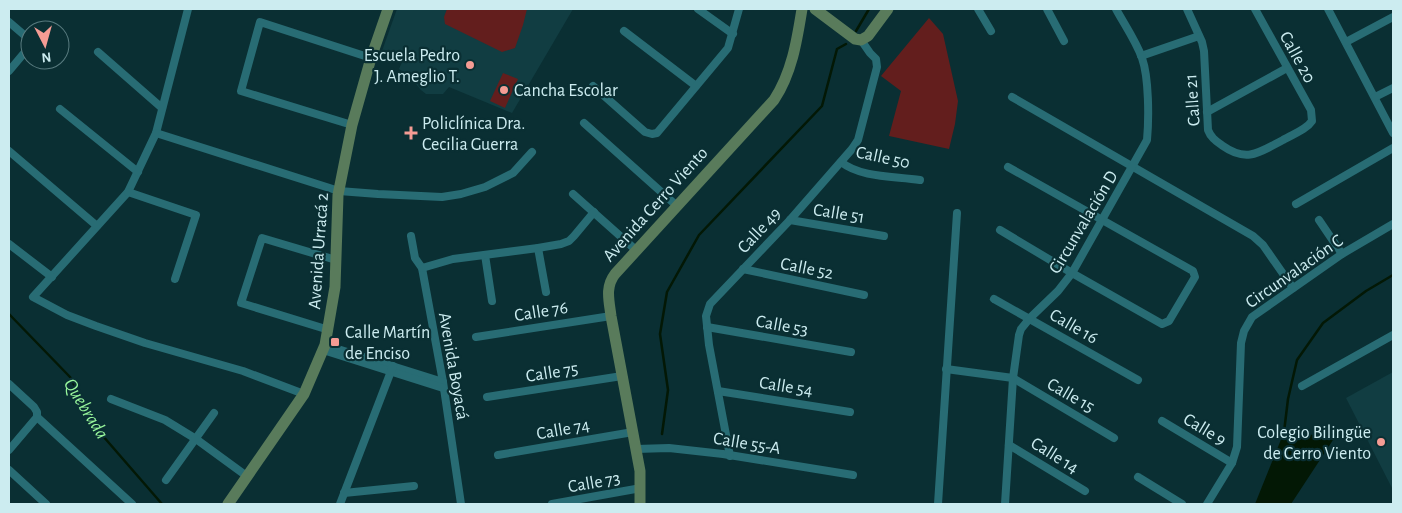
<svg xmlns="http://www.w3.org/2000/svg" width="1402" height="513" font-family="'Alegreya Sans',sans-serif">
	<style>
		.built { fill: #113d42 }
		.green { fill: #631e1d }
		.water { fill: #031805 }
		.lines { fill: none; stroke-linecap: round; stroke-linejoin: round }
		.stream { stroke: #031805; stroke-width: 2.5 }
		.street { stroke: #286c74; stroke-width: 8 }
		.secondary { stroke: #597b5b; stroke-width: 11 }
		.poi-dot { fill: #f59c94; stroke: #0a2f33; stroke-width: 2 }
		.labels { text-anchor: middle; stroke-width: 4.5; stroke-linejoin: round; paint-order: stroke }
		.poi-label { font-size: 18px; fill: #ccecf0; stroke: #0a2f33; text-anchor: start }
		.street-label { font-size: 18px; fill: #ccecf0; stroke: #0a2f33 }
		.water-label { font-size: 19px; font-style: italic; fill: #98f69c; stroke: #0a2f33 }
	</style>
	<rect width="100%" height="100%" fill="#0a2f33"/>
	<!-- built -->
	<g class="built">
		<path d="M397 9H573L512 113 449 87 443 94H426L421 90 410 77 399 69 403 60 382 51Z"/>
		<path d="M1393 372V487L1392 488 1346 398Z"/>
	</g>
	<!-- green -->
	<g class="green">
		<path d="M447 9H527L523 25 515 48 502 52 445 24 444 17Z"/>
		<path d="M929 18 943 34 958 101 955 124 949 149 889 136 901 91 881 76Z"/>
		<path d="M503 73 518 79 505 108 490 101Z"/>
	</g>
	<!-- water -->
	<path class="water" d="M1284 432 1335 437 1291 504H1255Z"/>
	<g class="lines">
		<!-- stream -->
		<g class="stream">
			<path d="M856 31 869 9"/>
			<path d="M9 314 70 377 96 428 162 504"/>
			<path d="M1284 432 1288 399 1297 360 1323 323 1366 291 1393 275"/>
			<path d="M662 434 668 390 660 334 667 292 699 235 822 106 837 49 846 44"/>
		</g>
		<!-- street -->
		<g class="street">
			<path d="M188 9 156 133 128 192 33 297 67 315 96 326 145 343 243 371 304 394"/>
			<path d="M698 9 733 34"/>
			<path d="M978 9 991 31"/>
			<path d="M1047 9 1064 41"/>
			<path d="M1187 9 1202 42 1204 51 1208 130C1211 138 1216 141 1223 146 1247 163 1260 152 1283 140 1293 134 1306 130 1312 121L1311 110 1255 9"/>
			<path d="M1328 9 1393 133"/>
			<path d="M9 22 30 40"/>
			<path d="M624 31 696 86"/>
			<path d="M1346 42 1393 17"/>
			<path d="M98 52 162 108"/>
			<path d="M1141 56 1199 36"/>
			<path d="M9 71 30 46"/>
			<path d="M593 86 645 132 652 134 657 133 728 48 739 9"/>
			<path d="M1012 97 1253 236 1263 245 1293 288"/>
			<path d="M1375 97 1393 88"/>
			<path d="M60 109 138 172"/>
			<path d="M1207 112 1287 68"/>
			<path d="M584 123 677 206"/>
			<path d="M352 125 241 91 260 22 371 58"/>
			<path d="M156 133 339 191 378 194 442 197 461 194 485 187 513 173 532 152"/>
			<path d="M9 151 97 226"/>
			<path d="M841 162C861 178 895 176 920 180"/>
			<path d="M128 192 196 215 175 279"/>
			<path d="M573 194 637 251"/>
			<path d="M1296 204 1393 148"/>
			<path d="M790 220 884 236"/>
			<path d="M1319 220 1342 254"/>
			<path d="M1000 230 1072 273 1162 324 1169 321 1195 277 1193 271 1008 167"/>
			<path d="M411 236 415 258 422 268 443 382 461 504"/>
			<path d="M9 244 52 277"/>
			<path d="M538 248 546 292"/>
			<path d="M485 255 492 301"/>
			<path d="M422 268 453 259 538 248 561 244 569 241 574 236 594 212"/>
			<path d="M743 269 864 295"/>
			<path d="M994 299 1138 380"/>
			<path d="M707 327 851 352"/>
			<path d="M329 330 241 303 262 238 336 260"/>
			<path d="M476 337 611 316"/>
			<path d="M325 345 443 382"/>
			<path d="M323 350 443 388"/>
			<path d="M946 369 1013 378 1114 438"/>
			<path d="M9 384 34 407 37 412V417L132 504"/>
			<path d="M1302 386 1393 335"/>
			<path d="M718 391 850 412"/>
			<path d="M487 397 622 376"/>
			<path d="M111 399 165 420 196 439 248 477"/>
			<path d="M1162 421 1232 463"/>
			<path d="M1009 445 1085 491"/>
			<path d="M636 449 669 448 723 454 853 475"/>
			<path d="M9 450 37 417"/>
			<path d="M498 455 633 432"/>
			<path d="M730 456 709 345 706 316 710 304 790 220 852 149 858 140 877 67 876 59 870 53 861 40"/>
			<path d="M9 470 46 504"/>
			<path d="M1138 477 1182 504"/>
			<path d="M166 480 214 413"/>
			<path d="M344 493 414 486"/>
			<path d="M340 504 393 366"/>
			<path d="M552 504 641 488"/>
			<path d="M938 504 957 213"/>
			<path d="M1005 504 1013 378 1019 335 1021 329 1030 318 1058 291 1072 273 1147 140C1149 118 1149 78 1142 58 1136 41 1124 24 1116 9"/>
			<path d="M1207 504 1232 463 1237 447 1241 343 1244 331 1252 317 1342 254 1393 224"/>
		</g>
		<!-- secondary -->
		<g class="secondary">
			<path d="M815 9 855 39 861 40 868 36 888 9"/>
			<path d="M228 504 304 394 325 345 335 287 338 195 352 125 371 58 388 9"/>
			<path d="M640 504V471L611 316C609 300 605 287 615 274L774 100C792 73 797 40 802 9"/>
		</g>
	</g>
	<!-- markers -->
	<g class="poi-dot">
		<circle cx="470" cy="65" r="5"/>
		<circle cx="504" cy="90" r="5"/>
		<path d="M408.5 125.5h5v5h5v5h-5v5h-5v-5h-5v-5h5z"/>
		<rect x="330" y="337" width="10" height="10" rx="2.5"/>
		<circle cx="1381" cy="442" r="5"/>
	</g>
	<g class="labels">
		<!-- poi labels -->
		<g class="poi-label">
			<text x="460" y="61" text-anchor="end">Escuela Pedro<tspan x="460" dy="21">J. Ameglio T.</tspan></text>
			<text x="514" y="96">Cancha Escolar</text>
			<text x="422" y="129">Policlínica Dra.<tspan x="422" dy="21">Cecilia Guerra</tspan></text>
			<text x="345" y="338">Calle Martín<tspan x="345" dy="21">de Enciso</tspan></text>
			<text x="1371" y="438" text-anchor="end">Colegio Bilingüe<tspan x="1371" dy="21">de Cerro Viento</tspan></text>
		</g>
		<!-- street labels -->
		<g class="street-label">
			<text transform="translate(1298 57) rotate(61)" y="6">Calle 20</text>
			<text transform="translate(1192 100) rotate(-94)" y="6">Calle 21</text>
			<text transform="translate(883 157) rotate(12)" y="6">Calle 50</text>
			<text transform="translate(655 204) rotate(-48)" y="6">Avenida Cerro Viento</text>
			<text transform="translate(839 213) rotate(9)" y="6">Calle 51</text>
			<text transform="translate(1083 222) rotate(-59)" y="6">Circunvalación D</text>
			<text transform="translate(759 230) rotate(-47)" y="6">Calle 49</text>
			<text transform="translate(318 251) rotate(-86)" y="6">Avenida Urracá 2</text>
			<text transform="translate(807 268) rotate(11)" y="6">Calle 52</text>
			<text transform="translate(1294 271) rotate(-35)" y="6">Circunvalación C</text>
			<text transform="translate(541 311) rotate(-9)" y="6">Calle 76</text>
			<text transform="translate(782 325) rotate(10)" y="6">Calle 53</text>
			<text transform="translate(1074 326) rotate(30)" y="6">Calle 16</text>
			<text transform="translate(454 366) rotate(80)" y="6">Avenida Boyacá</text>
			<text transform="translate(552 372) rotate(-9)" y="6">Calle 75</text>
			<text transform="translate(786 386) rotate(9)" y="6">Calle 54</text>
			<text transform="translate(1071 395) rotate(30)" y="6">Calle 15</text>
			<text transform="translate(563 429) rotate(-10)" y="6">Calle 74</text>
			<text transform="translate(1205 429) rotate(31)" y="6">Calle 9</text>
			<text transform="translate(747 443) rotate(9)" y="6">Calle 55-A</text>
			<text transform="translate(1055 455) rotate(32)" y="6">Calle 14</text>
			<text transform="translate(594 482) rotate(-10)" y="6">Calle 73</text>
		</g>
		<!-- water labels -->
		<g class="water-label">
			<text transform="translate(87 408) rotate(58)" y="7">Quebrada</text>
		</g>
	</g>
	<!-- border -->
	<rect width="1402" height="513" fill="none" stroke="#ccecf0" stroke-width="20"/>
	<!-- north arrow -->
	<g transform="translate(45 45) rotate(174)"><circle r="24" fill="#0a2f33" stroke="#587b7f"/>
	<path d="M0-4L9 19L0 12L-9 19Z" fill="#f59c94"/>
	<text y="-8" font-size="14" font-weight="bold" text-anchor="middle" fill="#ccecf0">N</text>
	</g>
</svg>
